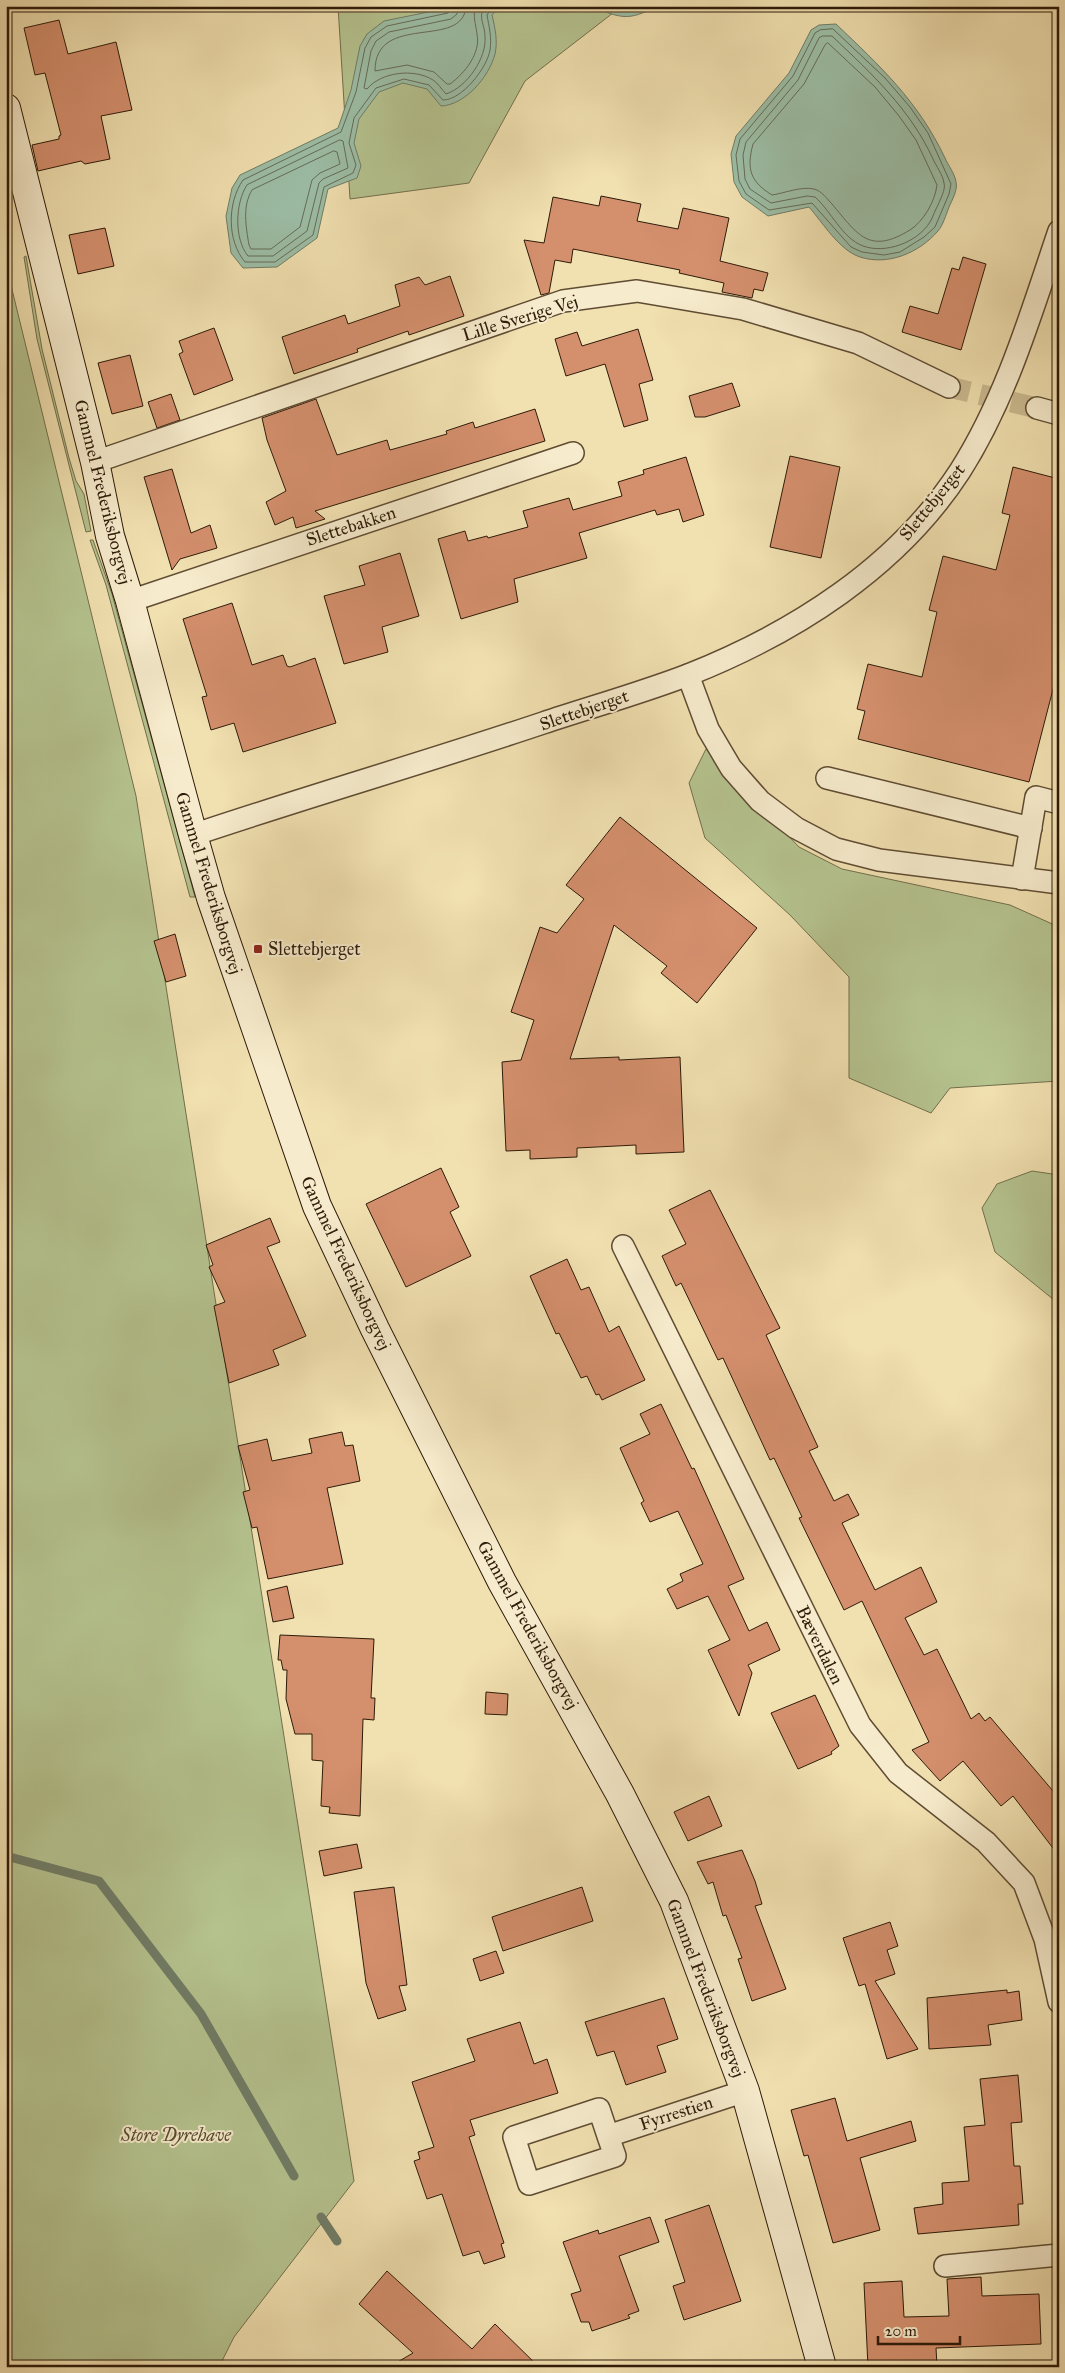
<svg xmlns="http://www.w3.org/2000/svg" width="1065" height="2373" font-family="'IM FELL Great Primer',serif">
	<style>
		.green { fill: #b5c38f; stroke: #726f4c }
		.water { fill: #9cbea6; stroke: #707d67 }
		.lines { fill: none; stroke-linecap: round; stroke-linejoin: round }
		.shore { stroke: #656c58; stroke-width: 1 }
		.stream { stroke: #707d67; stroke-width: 9 }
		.building { fill: #d48f6d; stroke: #2e1b09 }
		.street-tunnel { stroke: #cab98f; stroke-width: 21; stroke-dasharray: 21 11; stroke-linecap: butt }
		.street-casing { stroke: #5f4c33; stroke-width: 24 }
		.secondary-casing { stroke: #2e1b09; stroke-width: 30 }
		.street { stroke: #f6ebcc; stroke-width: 21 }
		.secondary { stroke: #f6ebcc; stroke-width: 28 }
		.poi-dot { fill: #8f2418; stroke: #f6ebcc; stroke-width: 2 }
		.labels { text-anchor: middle; stroke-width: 4; stroke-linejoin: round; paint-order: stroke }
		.street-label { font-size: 18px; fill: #2e1b09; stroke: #f6ebcc }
		.poi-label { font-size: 18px; fill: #2e1b09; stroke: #f6ebcc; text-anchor: start }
		.park-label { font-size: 18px; font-style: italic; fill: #564d31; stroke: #f6ebcc }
	</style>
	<rect width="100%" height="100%" fill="#f1e0b0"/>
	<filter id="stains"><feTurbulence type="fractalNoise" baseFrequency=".004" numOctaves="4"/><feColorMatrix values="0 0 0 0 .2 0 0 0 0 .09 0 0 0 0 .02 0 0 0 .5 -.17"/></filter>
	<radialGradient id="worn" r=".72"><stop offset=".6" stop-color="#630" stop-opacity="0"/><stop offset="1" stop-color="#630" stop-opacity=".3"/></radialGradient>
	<!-- green -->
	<g class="green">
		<path d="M338 6H622L525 81 469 183 350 199Z"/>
		<path d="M26 256 42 349 69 458 76 481 84 494 91 531 86 532 37 339 24 257Z"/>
		<path d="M6 265 136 796 354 2181 234 2337 219 2367H6Z"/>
		<path d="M90 540H93L112 594 195 897H190L106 585Z"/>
		<path d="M706 749 799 847 842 869 1010 905 1059 927V1081L950 1088 931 1113 849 1078V977L790 915 705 838 689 783Z"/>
		<path d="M1032 1171 1059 1175V1304L995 1252 982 1208 997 1184Z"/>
	</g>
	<!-- water -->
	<g class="water">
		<path d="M458 6H500L492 15C495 28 498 41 495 54 489 77 465 105 441 106L427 89 403 83 379 92 359 119 354 143 361 166 357 178 328 189 317 238 277 267 243 268 231 253 226 216 232 188 240 175 338 128 351 90 360 46 367 34 384 21Z"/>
		<path d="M590 6H658C626 22 622 18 590 6Z"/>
		<path d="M836 24C880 66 918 101 945 158 948 165 955 174 956 182 958 190 952 200 949 207 946 215 943 225 938 231 919 253 888 266 860 257 839 250 823 223 809 207L768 216 742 197 734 182 731 154 736 136 789 73 811 30 819 25Z"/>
	</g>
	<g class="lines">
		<!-- shore -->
		<g class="shore">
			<path d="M452 6 448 13 387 26 371 37 365 48 356 92 341 132 243 180C227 203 227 241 245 262H275L313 235 324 187 353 173 356 165 349 143 354 118 376 88 404 79 429 85 443 100C462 100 487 68 490 50 492 37 489 27 487 15L493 6"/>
			<path d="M458 6 457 14 451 19 389 32 376 41 371 51 364 88 367 89C381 72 414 68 433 80 438 83 442 90 446 94 467 87 487 58 485 36 485 25 477 16 485 6"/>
			<path d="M466 6C464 51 375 11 375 71L407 65 434 72 447 84H450C465 73 481 53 477 34 476 24 472 16 476 6"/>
			<path d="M833 29 885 78 910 107 928 133 951 184 949 194 935 227 924 237 900 252 884 255 862 252 851 247 812 203 769 210 746 194 739 181 736 155 740 139 793 76 815 33 820 30Z"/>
			<path d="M823 36H832C872 74 910 109 933 159 936 166 943 175 944 183 946 190 940 199 938 205 935 210 933 217 930 222 917 243 885 254 863 246 842 238 831 211 815 197L807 196 771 203 750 189 745 179 743 155 746 142 798 80 819 38Z"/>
			<path d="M828 43 875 87 899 116 916 140 937 185C935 201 924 221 910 230 869 255 858 235 832 204 827 199 822 191 814 189 802 186 785 193 772 195 751 182 746 170 753 144L804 84 825 45Z"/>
			<path d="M340 140 343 141 348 168 323 179 319 183 307 231 273 256H248C234 239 235 203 247 185Z"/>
			<path d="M334 151 337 152 340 164 320 173 312 180 300 227 271 249H251L249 245C246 227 242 206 252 190Z"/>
		</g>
		<!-- stream -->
		<g class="stream">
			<path d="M6 1856 99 1881 201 2014 294 2176"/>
			<path d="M321 2217 337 2241"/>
		</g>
	</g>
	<!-- building -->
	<g class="building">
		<path d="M59 20 68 54 116 42 132 110 101 116 110 159 85 164 81 161 38 171 32 145 59 139V136L61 135 45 73 35 75 24 28Z"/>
		<path d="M601 196 641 204 637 221 678 229 683 208 729 218 720 261 768 273 763 291 754 289 752 298 722 292 724 283 679 273 680 270 573 249 571 263 555 260 549 293 541 295 524 240 544 243 553 197 599 206Z"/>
		<path d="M105 228 114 266 78 274 69 235Z"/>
		<path d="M963 257 986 264 961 350 902 332 910 306 938 314 952 268 959 270Z"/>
		<path d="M450 276 464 316 409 335 408 331 357 349 358 352 294 374 282 337 345 315 348 324 400 306 395 285 419 277 425 285Z"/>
		<path d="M214 328 233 380 194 395 179 354 183 352 179 341Z"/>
		<path d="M638 329 653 380 639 384 648 420 624 427 605 364 566 376 555 339 577 332 582 346Z"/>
		<path d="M130 355 143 406 112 414 98 363Z"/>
		<path d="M732 383 740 406 705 417H695L689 396Z"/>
		<path d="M171 394 180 420 157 428 148 402Z"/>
		<path d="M316 399 337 455 387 440 390 450 447 434 446 431 473 422 475 428 535 409 545 441 315 511 325 519 296 528 293 517 275 525 266 502 286 491 267 440 262 418Z"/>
		<path d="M790 456 840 467 821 558 770 547Z"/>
		<path d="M686 457 704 515 683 522 679 509 657 515 655 510 579 533 587 558 514 579 518 602 461 619 438 539 465 531 468 541 487 536 488 538 528 527 523 511 569 498 573 510 622 496 618 482 644 474 643 470Z"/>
		<path d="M1013 467 1059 479V666L1029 782 858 739 865 711 857 709 868 664 922 677 937 612 929 610 943 556 996 570 1010 515 1002 513Z"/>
		<path d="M172 469 191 533 210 525 217 548 180 559 172 570 144 477Z"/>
		<path d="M400 553 419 616 382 627 388 652 344 664 324 596 365 585 359 566Z"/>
		<path d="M232 603 252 665 283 655 287 666 290 667 315 658 336 723 243 752 234 723 211 730 202 697 207 696 183 619Z"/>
		<path d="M620 817 757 928 697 1003 661 973 667 966 614 925 570 1059 619 1057V1060L680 1057 684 1152 636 1154V1145L577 1148V1157L530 1159V1150L506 1151 502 1062 521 1060 534 1020 511 1012 540 927 557 933 584 899 566 885Z"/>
		<path d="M175 934 186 976 166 982 154 941Z"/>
		<path d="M441 1168 459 1207 450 1212 471 1256 406 1287 366 1204Z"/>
		<path d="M710 1190 780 1328 766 1335 818 1447 809 1451 834 1501 848 1494 859 1515 842 1523 875 1590 921 1567 937 1602 905 1618 924 1655 937 1649 971 1719 979 1713 985 1721 990 1717 1059 1798V1856L1013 1796 1001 1806 963 1761 940 1781 912 1750 929 1742 862 1601 844 1610 799 1518 802 1517 774 1458 770 1460 723 1358 718 1360 681 1283 676 1286 662 1256 686 1244 669 1210Z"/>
		<path d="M270 1218 280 1242 267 1247 306 1336 273 1350 279 1365 229 1383 214 1306 225 1302 209 1267 213 1265 206 1245Z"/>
		<path d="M567 1259 581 1290 589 1287 609 1332 619 1326 645 1380 602 1400 599 1394 596 1395 587 1376 581 1378 559 1333 556 1334 530 1276Z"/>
		<path d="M661 1404 692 1469 694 1468 744 1579 728 1586 749 1631 767 1622 780 1650 748 1665 752 1673 739 1716 708 1650 730 1640 708 1596 677 1609 667 1589 683 1581 680 1574 703 1564 678 1511 650 1522 641 1503 644 1501 620 1448 650 1434 640 1414Z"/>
		<path d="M342 1432 345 1446 353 1445 360 1481 327 1488 343 1564 268 1579 257 1527 252 1528 243 1492 250 1490 238 1446 267 1439 272 1461 312 1453 309 1439Z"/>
		<path d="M287 1586 294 1618 273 1622 267 1591Z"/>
		<path d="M280 1635 374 1639 371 1698H375L374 1720 363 1719 360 1816 329 1813 330 1807 321 1806 323 1761 312 1760V1734H295L286 1699 287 1670H283L281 1660H278Z"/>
		<path d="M486 1692 508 1694 507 1715 485 1714Z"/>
		<path d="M815 1695 839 1746 831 1752 832 1754 798 1769 771 1713Z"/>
		<path d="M709 1796 722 1826 688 1841 674 1812Z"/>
		<path d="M357 1844 362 1868 324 1876 319 1851Z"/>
		<path d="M742 1850 755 1881 762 1904 755 1906 786 1989 752 2001 738 1959 742 1958 726 1915 723 1916 713 1882 708 1884 697 1862Z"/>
		<path d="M394 1887 407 1985 399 1986 406 2010 378 2019 366 1983 354 1892Z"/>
		<path d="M582 1887 593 1921 503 1951 492 1917Z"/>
		<path d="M890 1922 898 1946 887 1950 895 1974 875 1981 918 2049 887 2059 865 1984 859 1986 843 1938Z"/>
		<path d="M496 1951 504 1973 480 1981 473 1959Z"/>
		<path d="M1007 1990V1993L1019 1991 1022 2020 988 2025 991 2045 929 2049 927 1998Z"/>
		<path d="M664 1998 678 2039 657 2046 666 2072 626 2085 614 2051 597 2056 585 2022Z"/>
		<path d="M520 2022 534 2064 547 2059 558 2093 470 2120 475 2135 469 2137 504 2243 501 2244 505 2257 484 2264 479 2251 463 2256 442 2194 427 2199 414 2161 420 2159 418 2152 434 2147 412 2082 475 2061 467 2039Z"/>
		<path d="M1018 2075 1022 2122 1011 2123 1014 2166H1020L1023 2204H1018L1019 2225 918 2234 914 2208 943 2204 942 2183 969 2181 964 2127 985 2125 980 2079Z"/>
		<path d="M835 2098 847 2141 911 2121 916 2141 860 2158 880 2230 833 2243 808 2155 804 2156 791 2110Z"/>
		<path d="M709 2205 741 2301 684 2320 673 2286 685 2282 665 2220Z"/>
		<path d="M650 2217 659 2242 619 2256 639 2311 628 2315 630 2318 592 2331 589 2322H581L571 2294 581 2291 563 2242 598 2230 599 2234Z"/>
		<path d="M387 2271 472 2349 495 2324 539 2367H389L413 2353 359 2304Z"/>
		<path d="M981 2277 982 2296 1039 2294 1041 2344 936 2348 937 2366 868 2367 864 2283 902 2281 904 2317 949 2316 947 2279Z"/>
	</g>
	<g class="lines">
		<!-- street-tunnel -->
		<path class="street-tunnel" d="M949 387 1037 408"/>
		<!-- street casing -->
		<g class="street-casing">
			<g id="street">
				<path d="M1037 408 1059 414"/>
				<path d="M95 462 563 301 637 291 743 309 858 343 949 387"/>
				<path d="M130 601 573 453"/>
				<path d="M688 675 708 729 731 768 760 801 796 828 836 849 879 860 1059 883"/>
				<path d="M827 778 1031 828"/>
				<path d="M193 835C309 796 427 762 543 723 591 707 641 693 688 675 794 633 897 568 960 471 1007 397 1031 313 1059 231"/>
				<path d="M1022 879 1036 797 1059 803"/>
				<path d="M623 1246 860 1725 898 1773 986 1842 1024 1883 1045 1939 1059 2002"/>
				<path d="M608 2136 599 2109 514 2137 529 2184 615 2156 608 2136 745 2091"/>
				<path d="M945 2266 1059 2255"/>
			</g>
		</g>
		<!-- secondary casing -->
		<g class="secondary-casing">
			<path id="secondary" d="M6 108 95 462 110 536 130 601 193 835 211 898 317 1206 375 1329 502 1582 620 1794 674 1901 745 2091 822 2367"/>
		</g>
		<!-- street -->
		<use href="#street" class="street"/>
		<!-- secondary -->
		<use href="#secondary" class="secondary"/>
	</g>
	<!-- markers -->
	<rect class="poi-dot" x="253" y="944" width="10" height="10" rx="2.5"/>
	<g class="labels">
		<!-- street labels -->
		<g class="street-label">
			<text transform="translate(520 318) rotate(-17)" y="6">Lille Sverige Vej</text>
			<text transform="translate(103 492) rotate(76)" y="6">Gammel Frederiksborgvej</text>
			<text transform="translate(932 502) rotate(-51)" y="6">Slettebjerget</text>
			<text transform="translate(351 526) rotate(-18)" y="6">Slettebakken</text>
			<text transform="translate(584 710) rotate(-19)" y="6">Slettebjerget</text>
			<text transform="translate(209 883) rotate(73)" y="6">Gammel Frederiksborgvej</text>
			<text transform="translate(346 1263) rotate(65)" y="6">Gammel Frederiksborgvej</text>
			<text transform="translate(528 1625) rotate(61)" y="6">Gammel Frederiksborgvej</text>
			<text transform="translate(820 1645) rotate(64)" y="6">Bæverdalen</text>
			<text transform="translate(706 1988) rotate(69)" y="6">Gammel Frederiksborgvej</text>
			<text transform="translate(676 2113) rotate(-18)" y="6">Fyrrestien</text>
		</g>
		<!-- poi labels -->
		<g class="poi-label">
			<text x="268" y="955">Slettebjerget</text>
		</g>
		<!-- park labels -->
		<g class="park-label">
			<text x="176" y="2141">Store Dyrehave</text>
		</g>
	</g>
	<!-- margin -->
	<rect width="1065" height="2373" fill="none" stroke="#f1e0b0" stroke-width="25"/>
	<rect x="8" y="8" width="1050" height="2358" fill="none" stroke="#2e1b09" stroke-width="2.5"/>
	<rect x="12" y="12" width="1040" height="2348" fill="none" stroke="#2e1b09"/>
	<!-- scale -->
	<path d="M878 2336v8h82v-8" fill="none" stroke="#2e1b09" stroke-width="2.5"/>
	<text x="885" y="2336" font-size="15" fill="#2e1b09" stroke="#f6ebcc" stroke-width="4" paint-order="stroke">20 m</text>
	<rect width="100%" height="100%" filter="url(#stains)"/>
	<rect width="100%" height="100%" fill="url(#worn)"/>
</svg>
